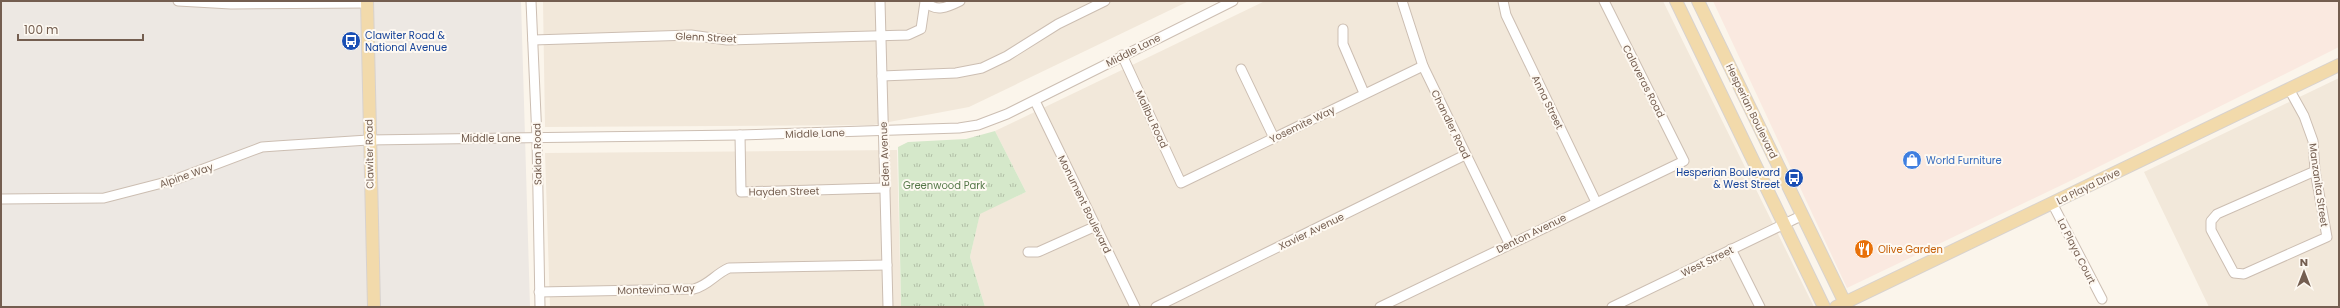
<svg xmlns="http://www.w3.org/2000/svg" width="2340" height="308" font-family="Poppins,sans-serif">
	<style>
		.residential { fill: #f2e8da }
		.commercial { fill: #fae9e0 }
		.industrial { fill: #ede8e3 }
		.grass { fill: url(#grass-tufts) }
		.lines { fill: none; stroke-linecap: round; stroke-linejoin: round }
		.minor-casing { stroke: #ccbeb2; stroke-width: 11 }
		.major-casing { stroke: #d8d2ce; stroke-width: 14 }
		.minor { stroke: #fff; stroke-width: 9 }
		.major { stroke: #f2daab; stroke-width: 12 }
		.labels { text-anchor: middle; stroke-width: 4; stroke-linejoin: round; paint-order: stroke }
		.transit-label { font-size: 10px; fill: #164399; stroke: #fef9f2; text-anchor: start }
		.street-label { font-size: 10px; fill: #745e50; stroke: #fef9f2 }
		.shop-label { font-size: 10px; fill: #366cbe; stroke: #fef9f2; text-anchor: start }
		.park-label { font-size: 10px; fill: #557849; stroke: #fef9f2 }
		.food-label { font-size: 10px; fill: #c56008; stroke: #fef9f2; text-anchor: start }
	</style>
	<defs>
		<pattern id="grass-tufts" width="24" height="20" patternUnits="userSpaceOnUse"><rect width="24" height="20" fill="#d5e8ca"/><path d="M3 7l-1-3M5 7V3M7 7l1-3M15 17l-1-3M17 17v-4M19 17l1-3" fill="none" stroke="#b1bfa6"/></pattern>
	</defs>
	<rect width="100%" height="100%" fill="#fbf5eb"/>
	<!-- residential -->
	<g class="residential">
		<path d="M543 1H1189L969 107 873 125 545 127Z"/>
		<path d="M1265 1H1663L1814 307H985L970 257 980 213 1026 192 995 131Z"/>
		<path d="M2339 78V307H2209L2144 172Z"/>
		<path d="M897 150 901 307H550L545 153Z"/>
	</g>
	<!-- commercial -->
	<path class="commercial" d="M1713 1H2339V47L2066 183 1847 288Z"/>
	<!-- industrial -->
	<path class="industrial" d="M1 1H521L530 307H1Z"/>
	<!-- grass -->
	<path class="grass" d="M995 131 1026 192 980 214 970 257 985 307H901L898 147 908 142 966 139Z"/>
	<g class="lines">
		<!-- minor casing -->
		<g class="minor-casing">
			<g id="minor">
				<path d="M178 1 231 4 367 3"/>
				<path d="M531 1 537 139 540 307"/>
				<path d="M880 1 888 307"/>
				<path d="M925 1C935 13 948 7 960 1"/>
				<path d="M1402 1 1423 66 1509 243"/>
				<path d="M1503 1 1506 15 1596 202"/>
				<path d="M1343 29V44L1364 93"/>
				<path d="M533 40 691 35 727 40 908 35 921 29 925 2"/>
				<path d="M1122 55 1181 183 1423 66"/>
				<path d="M1241 69 1274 138"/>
				<path d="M882 76 956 73 982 68 1007 56 1058 24 1105 1"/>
				<path d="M2289 89 2304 116 2313 141 2315 171 2327 237 2244 274 2234 273 2211 230V221L2217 214 2315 171"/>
				<path d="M1035 101 1135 307"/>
				<path d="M740 135 741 192 885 188"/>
				<path d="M1 199 104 198 174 180 262 147 276 146 368 140 740 135 959 128 978 125 1007 114 1233 1"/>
				<path d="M2052 203 2102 299"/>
				<path d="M1731 249 1760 307"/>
				<path d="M1028 252H1038L1096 226"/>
				<path d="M539 292 694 289C709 285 715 274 729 268L887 265"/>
				<path d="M1156 307 1465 155"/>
				<path d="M1380 307 1684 161 1604 1"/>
				<path d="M1612 307 1803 215"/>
			</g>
		</g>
		<!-- major casing -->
		<g class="major-casing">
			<g id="major">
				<path d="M367 1 374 307"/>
				<path d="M1676 1 1824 307"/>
				<path d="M1698 1 1847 307"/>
				<path d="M1836 307 2339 65"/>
			</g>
		</g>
		<!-- minor -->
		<use href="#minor" class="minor"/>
		<!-- major -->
		<use href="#major" class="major"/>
	</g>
	<!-- icons -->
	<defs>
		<g id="bus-disc" transform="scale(1)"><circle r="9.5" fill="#1a4fb4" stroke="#fef9f2"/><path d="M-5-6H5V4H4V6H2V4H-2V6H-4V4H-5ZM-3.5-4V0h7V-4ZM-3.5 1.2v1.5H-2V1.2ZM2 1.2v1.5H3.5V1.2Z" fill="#fff"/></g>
		<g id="shop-disc" transform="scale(1)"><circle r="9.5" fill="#3f7fe0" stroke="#fef9f2"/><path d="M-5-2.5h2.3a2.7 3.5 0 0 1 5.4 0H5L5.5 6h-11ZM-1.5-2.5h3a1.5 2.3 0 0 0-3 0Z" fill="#fff"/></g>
		<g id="restaurant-disc" transform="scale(1)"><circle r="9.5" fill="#e8710a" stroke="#fef9f2"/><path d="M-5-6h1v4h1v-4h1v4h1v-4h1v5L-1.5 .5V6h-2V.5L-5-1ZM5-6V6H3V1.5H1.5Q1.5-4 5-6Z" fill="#fff"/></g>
	</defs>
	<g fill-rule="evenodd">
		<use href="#bus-disc" x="351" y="41"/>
		<use href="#shop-disc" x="1912" y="160"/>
		<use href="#bus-disc" x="1794" y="178"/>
		<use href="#restaurant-disc" x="1864" y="249"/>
	</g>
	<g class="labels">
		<!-- transit labels -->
		<g class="transit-label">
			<text x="365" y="39">Clawiter Road &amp;<tspan x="365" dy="12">National Avenue</tspan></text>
			<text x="1780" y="176" text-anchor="end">Hesperian Boulevard<tspan x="1780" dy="12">&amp; West Street</tspan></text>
		</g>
		<!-- street labels -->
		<g class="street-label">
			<text transform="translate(706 37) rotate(3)" y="4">Glenn Street</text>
			<text transform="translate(1133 50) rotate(-27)" y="4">Middle Lane</text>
			<text transform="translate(1644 81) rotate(63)" y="4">Calaveras Road</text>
			<text transform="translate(1548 102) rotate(64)" y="4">Anna Street</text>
			<text transform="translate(1752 111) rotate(64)" y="4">Hesperian Boulevard</text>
			<text transform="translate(1152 119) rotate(65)" y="4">Malibu Road</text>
			<text transform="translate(1302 124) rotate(-26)" y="4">Yosemite Way</text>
			<text transform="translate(1451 124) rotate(64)" y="4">Chandler Road</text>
			<text transform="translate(815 133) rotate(-2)" y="4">Middle Lane</text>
			<text x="491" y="142">Middle Lane</text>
			<text transform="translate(369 154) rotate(-91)" y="4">Clawiter Road</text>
			<text transform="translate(537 154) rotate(-91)" y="4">Saklan Road</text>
			<text transform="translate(884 154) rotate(-92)" y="4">Eden Avenue</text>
			<text transform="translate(186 175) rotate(-19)" y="4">Alpine Way</text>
			<text transform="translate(2319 185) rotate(82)" y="4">Manzanita Street</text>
			<text transform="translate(2088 186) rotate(-26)" y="4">La Playa Drive</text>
			<text transform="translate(784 191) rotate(-1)" y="4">Hayden Street</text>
			<text transform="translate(1085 204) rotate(64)" y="4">Monument Boulevard</text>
			<text transform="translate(1311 231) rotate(-26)" y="4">Xavier Avenue</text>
			<text transform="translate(1531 233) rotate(-26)" y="4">Denton Avenue</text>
			<text transform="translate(2077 251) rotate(63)" y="4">La Playa Court</text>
			<text transform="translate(1707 261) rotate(-26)" y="4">West Street</text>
			<text transform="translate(656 289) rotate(-2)" y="4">Montevina Way</text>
		</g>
		<!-- shop labels -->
		<g class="shop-label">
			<text x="1926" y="164">World Furniture</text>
		</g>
		<!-- park labels -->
		<g class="park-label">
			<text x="944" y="189">Greenwood Park</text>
		</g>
		<!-- food labels -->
		<g class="food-label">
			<text x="1878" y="253">Olive Garden</text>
		</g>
	</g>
	<!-- border -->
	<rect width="2340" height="308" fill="none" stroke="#745e50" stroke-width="4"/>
	<!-- north arrow -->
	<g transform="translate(2304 272)" stroke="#fef9f2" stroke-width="3" paint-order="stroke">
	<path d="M0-3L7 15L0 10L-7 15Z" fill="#745e50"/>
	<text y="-6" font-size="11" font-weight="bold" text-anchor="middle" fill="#745e50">N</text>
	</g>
	<!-- scale -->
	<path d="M18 34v6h125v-6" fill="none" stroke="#745e50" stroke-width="2"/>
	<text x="24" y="34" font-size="12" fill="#745e50" stroke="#fef9f2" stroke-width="3" paint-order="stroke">100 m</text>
</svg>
